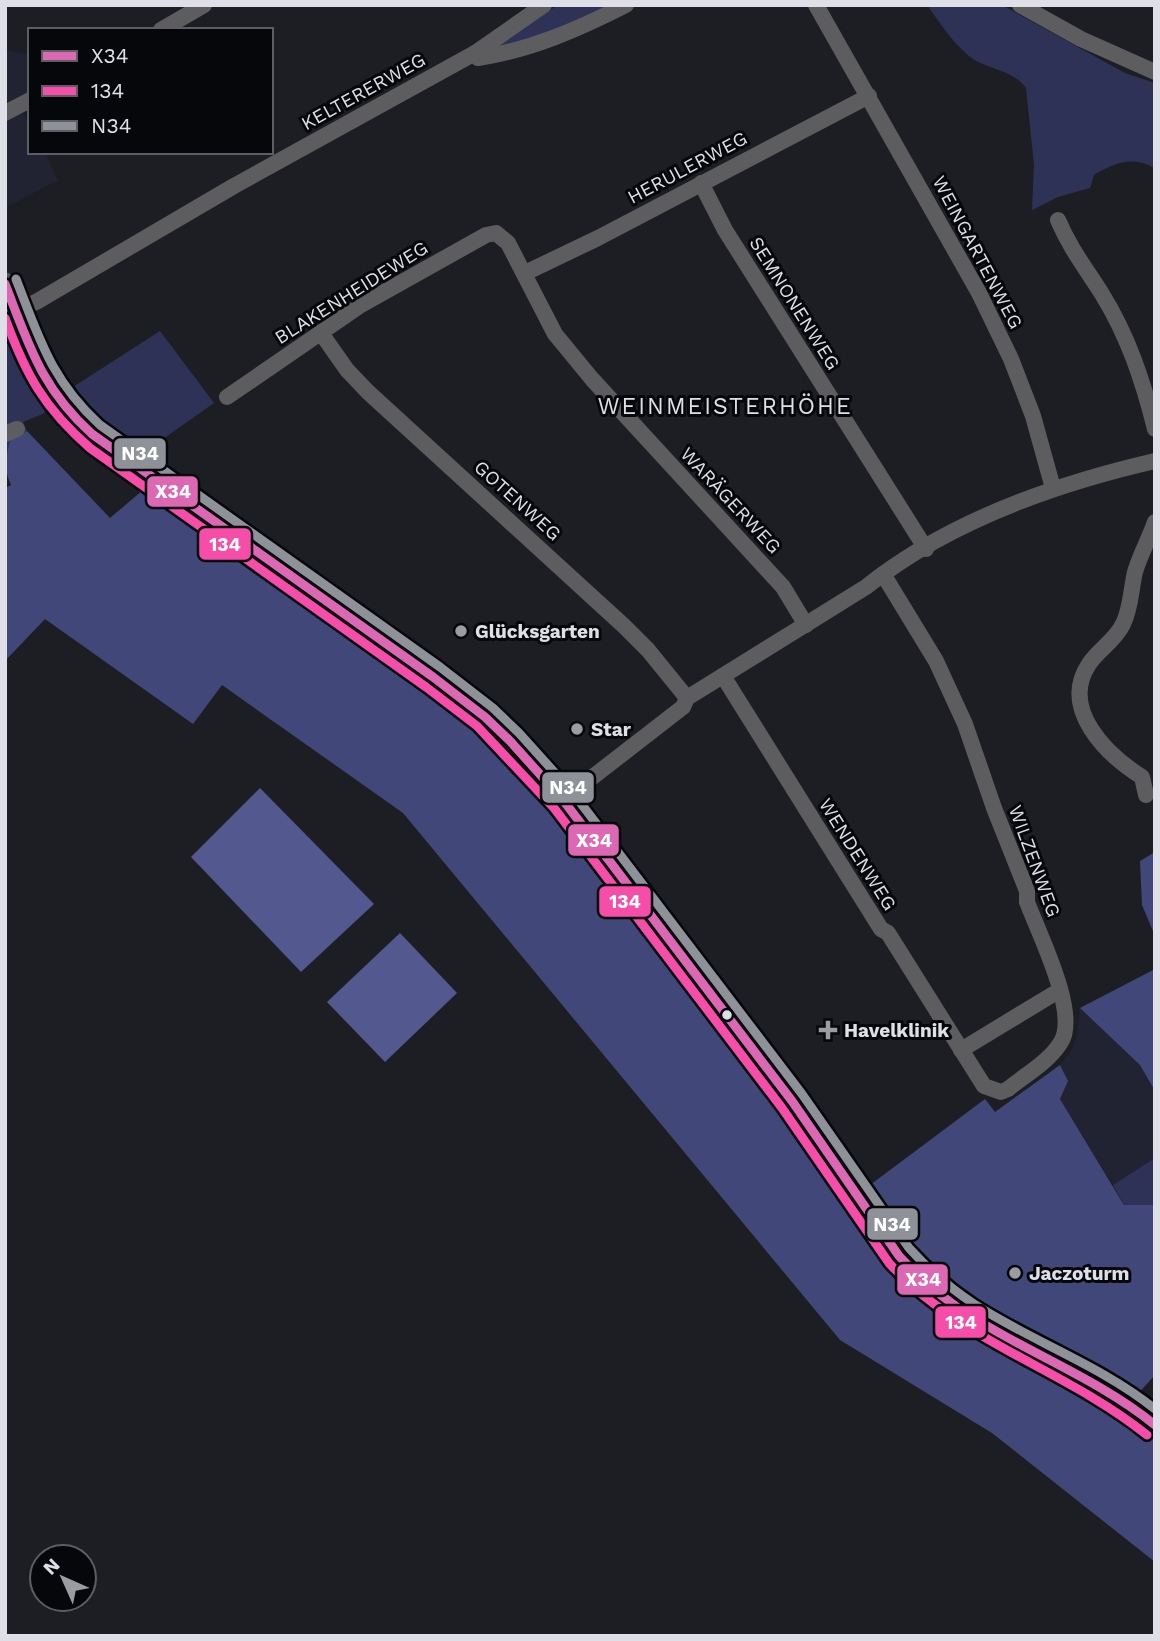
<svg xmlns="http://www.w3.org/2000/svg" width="1160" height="1641" font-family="'Work Sans',sans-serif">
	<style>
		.built { fill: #212332 }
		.green { fill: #2e3257 }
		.forest { fill: #42477a }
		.water { fill: #53588f }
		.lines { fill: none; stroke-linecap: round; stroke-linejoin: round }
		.minor { stroke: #5d5d5f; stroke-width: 16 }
		.major { stroke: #545559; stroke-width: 21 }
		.bus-1-casing { stroke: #06070b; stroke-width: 14 }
		.bus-2-casing { stroke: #06070b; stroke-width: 14 }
		.bus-3-casing { stroke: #06070b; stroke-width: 14 }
		.bus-1 { stroke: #dc68b3; stroke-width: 9 }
		.bus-2 { stroke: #f54da8; stroke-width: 9 }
		.bus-3 { stroke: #8e9198; stroke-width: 9 }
		.poi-dot { fill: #9b9ca2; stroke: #06070b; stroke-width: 2.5 }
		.bus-dot { fill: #dfe0e7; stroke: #06070b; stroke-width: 2.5 }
		.labels { text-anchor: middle; stroke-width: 6; stroke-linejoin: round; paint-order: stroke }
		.street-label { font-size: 19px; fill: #dfe0e7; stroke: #06070b }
		.poi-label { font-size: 19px; font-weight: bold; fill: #dfe0e7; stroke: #06070b; text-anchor: start }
		.quarter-label { font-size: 23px; letter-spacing: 2px; fill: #dfe0e7; stroke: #06070b }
		.line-badge { stroke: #06070b; stroke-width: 2.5 }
		.badge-label { font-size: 19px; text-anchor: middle; font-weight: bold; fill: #fff }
	</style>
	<rect width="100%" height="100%" fill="#1d1e23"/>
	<!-- built -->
	<g class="built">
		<path d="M5 50 30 55V92L5 105Z"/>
		<path d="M22 111 30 126V152H44L58 180 5 208V120Z"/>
		<path d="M1080 1008 1140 1065 1155 1091V1158L1113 1185 1060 1099 1068 1081 1060 1065 1071 1051 1077 1035Z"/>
	</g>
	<!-- green -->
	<g class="green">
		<path d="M558 5H614C575 23 532 44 489 49Z"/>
		<path d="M927 5H1002L1125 73 1155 83V169C1135 155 1113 163 1094 175L1090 188 1058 197 1032 210 1034 165 1026 88C1013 69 986 70 969 56 952 42 940 23 927 5Z"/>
		<path d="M5 319 45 413 23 422 27 431 10 440 5 465Z"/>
		<path d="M160 331 214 403 143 453C115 433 92 416 73 387Z"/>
		<path d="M1155 1158V1205L1125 1206 1113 1185Z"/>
	</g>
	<!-- forest -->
	<g class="forest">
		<path d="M27 431 110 518 143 490 454 708 499 750 554 812 618 898 727 1036 883 1254 887 1252 1073 1376 1155 1434V1562L992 1433 840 1340 403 813 222 685 193 724 45 619 5 661V488L11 485C3 467 6 459 10 440Z"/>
		<path d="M1155 852V936L1142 905 1140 861Z"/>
		<path d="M1155 969V1091L1140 1065 1080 1008Z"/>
		<path d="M1060 1065 1068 1081 1060 1099 1124 1205H1155V1375L1135 1397 972 1311 918 1266 873 1202 870 1185 985 1099 995 1112Z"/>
	</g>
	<!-- water -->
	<g class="water">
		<path d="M260 788 374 904 301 972 191 857Z"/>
		<path d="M400 933 457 993 385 1062 327 1002Z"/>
	</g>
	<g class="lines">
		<!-- minor -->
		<g class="minor">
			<path d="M816 5 979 293 1011 359 1033 416 1053 488"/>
			<path d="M1020 5 1081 39 1155 72"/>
			<path d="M161 30 204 5"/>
			<path d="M475 53 478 58C531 50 579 29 626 5"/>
			<path d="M5 113 30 100"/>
			<path d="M701 183 725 230 926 549"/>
			<path d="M1058 220C1071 250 1085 267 1102 294 1128 336 1143 381 1155 429"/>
			<path d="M525 273 598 238 869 96"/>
			<path d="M16 310 36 302 234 186 475 53 544 5"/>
			<path d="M321 333 347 370 368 392 624 626 648 650 687 698"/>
			<path d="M227 397 361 305 486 235 496 233 508 243 555 334 592 379 783 587 806 625"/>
			<path d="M5 434 17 429"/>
			<path d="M723 676 881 929 888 933 984 1086 1001 1092 1008 1089C1025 1075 1049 1062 1061 1042 1079 1013 1039 934 1027 902V891L994 808 965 724 936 661 883 574"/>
			<path d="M1146 795 1142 777C1107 755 1059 709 1089 664 1099 649 1115 641 1123 624 1131 608 1131 589 1135 572 1140 555 1149 539 1155 522"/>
			<path d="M563 800 683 707 687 698 866 587C947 522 1055 484 1155 461"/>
			<path d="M961 1050 1060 990"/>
		</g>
		<!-- major -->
		<path class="major" d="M5 283C19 318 32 363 53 392 66 410 82 425 98 439L433 677 485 717 510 741 563 800 792 1101 899 1256C923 1282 948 1303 978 1321 1037 1357 1102 1379 1155 1425"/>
		<!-- bus-1 casing -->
		<g class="bus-1-casing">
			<path id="bus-1" d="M5 284C29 345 41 388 92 434L433 677 485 717 510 741 563 800 792 1101 899 1256C920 1278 943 1299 969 1315 1030 1354 1098 1379 1155 1425"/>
		</g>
		<!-- bus-2 casing -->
		<g class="bus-2-casing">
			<path id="bus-2" d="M5 318C26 375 44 408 90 448L426 687 477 726 554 808 782 1108 889 1263C960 1342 1065 1369 1147 1435"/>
		</g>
		<!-- bus-3 casing -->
		<g class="bus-3-casing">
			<path id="bus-3" d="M16 279C39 338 51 380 100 425L440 667 493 708 519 733 573 793 802 1094 909 1248C928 1269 950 1288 974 1304 1033 1342 1100 1365 1155 1409"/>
		</g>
		<!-- bus-1 -->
		<use href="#bus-1" class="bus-1"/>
		<!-- bus-2 -->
		<use href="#bus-2" class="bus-2"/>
		<!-- bus-3 -->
		<use href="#bus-3" class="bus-3"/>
	</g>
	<!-- markers -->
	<g class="poi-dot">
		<circle cx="461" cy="631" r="7"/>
		<circle cx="577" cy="729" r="7"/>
		<path d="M824.5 1019.5h7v7h7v7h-7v7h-7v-7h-7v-7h7z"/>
		<circle cx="1015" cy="1273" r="7"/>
	</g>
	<circle class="bus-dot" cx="727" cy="1015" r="6"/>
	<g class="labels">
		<!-- street labels -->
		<g class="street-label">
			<text transform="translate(363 91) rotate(-29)" y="7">KELTERERWEG</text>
			<text transform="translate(687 167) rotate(-28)" y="7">HERULERWEG</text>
			<text transform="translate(978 252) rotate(62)" y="7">WEINGARTENWEG</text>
			<text transform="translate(351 292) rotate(-32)" y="7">BLAKENHEIDEWEG</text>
			<text transform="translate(795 303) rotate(58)" y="7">SEMNONENWEG</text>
			<text transform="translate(518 500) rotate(42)" y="7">GOTENWEG</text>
			<text transform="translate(731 500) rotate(47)" y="7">WARÄGERWEG</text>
			<text transform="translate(858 854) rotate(58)" y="7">WENDENWEG</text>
			<text transform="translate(1035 861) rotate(70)" y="7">WILZENWEG</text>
		</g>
		<!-- poi labels -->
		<g class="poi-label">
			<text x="475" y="638">Glücksgarten</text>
			<text x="591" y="736">Star</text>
			<text x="844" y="1037">Havelklinik</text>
			<text x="1029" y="1280">Jaczoturm</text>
		</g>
		<!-- quarter labels -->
		<g class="quarter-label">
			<text x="725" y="414">WEINMEISTERHÖHE</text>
		</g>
	</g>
	<g class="line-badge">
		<rect x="113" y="437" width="54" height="33" rx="7" fill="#8e9198"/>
		<rect x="146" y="475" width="53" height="33" rx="7" fill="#dc68b3"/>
		<rect x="198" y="527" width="54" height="34" rx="7" fill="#f54da8"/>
		<rect x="541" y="771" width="54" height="33" rx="7" fill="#8e9198"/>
		<rect x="567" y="823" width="53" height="34" rx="7" fill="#dc68b3"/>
		<rect x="598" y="885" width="54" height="33" rx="7" fill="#f54da8"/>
		<rect x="866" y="1207" width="53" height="34" rx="7" fill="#8e9198"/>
		<rect x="896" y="1263" width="53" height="33" rx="7" fill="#dc68b3"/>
		<rect x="934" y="1305" width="53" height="34" rx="7" fill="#f54da8"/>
	</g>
	<g class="badge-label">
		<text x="140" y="460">N34</text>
		<text x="173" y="498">X34</text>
		<text x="225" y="551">134</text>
		<text x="568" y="794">N34</text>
		<text x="594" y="847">X34</text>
		<text x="625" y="908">134</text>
		<text x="892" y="1231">N34</text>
		<text x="923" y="1286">X34</text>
		<text x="961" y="1329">134</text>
	</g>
	<!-- border -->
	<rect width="1160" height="1641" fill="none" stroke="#dfe0e7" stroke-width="14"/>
	<!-- legend -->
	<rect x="28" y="28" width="245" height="126" fill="#06070b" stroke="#5d5e63" stroke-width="2"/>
	<rect x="42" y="51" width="35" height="10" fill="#dc68b3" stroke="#5d5e63" stroke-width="2"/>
	<text x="91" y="63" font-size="21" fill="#dfe0e7">X34</text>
	<rect x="42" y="86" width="35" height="10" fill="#f54da8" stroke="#5d5e63" stroke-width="2"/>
	<text x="91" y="98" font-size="21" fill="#dfe0e7">134</text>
	<rect x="42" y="121" width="35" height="10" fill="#8e9198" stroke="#5d5e63" stroke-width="2"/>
	<text x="91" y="133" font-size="21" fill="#dfe0e7">N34</text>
	<!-- north arrow -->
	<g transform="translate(63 1578) rotate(315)"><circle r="33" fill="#06070b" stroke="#5d5e63" stroke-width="2"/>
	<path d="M0-5L12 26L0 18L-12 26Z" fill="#9b9ca2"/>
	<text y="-10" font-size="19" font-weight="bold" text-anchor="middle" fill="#dfe0e7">N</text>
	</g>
</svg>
